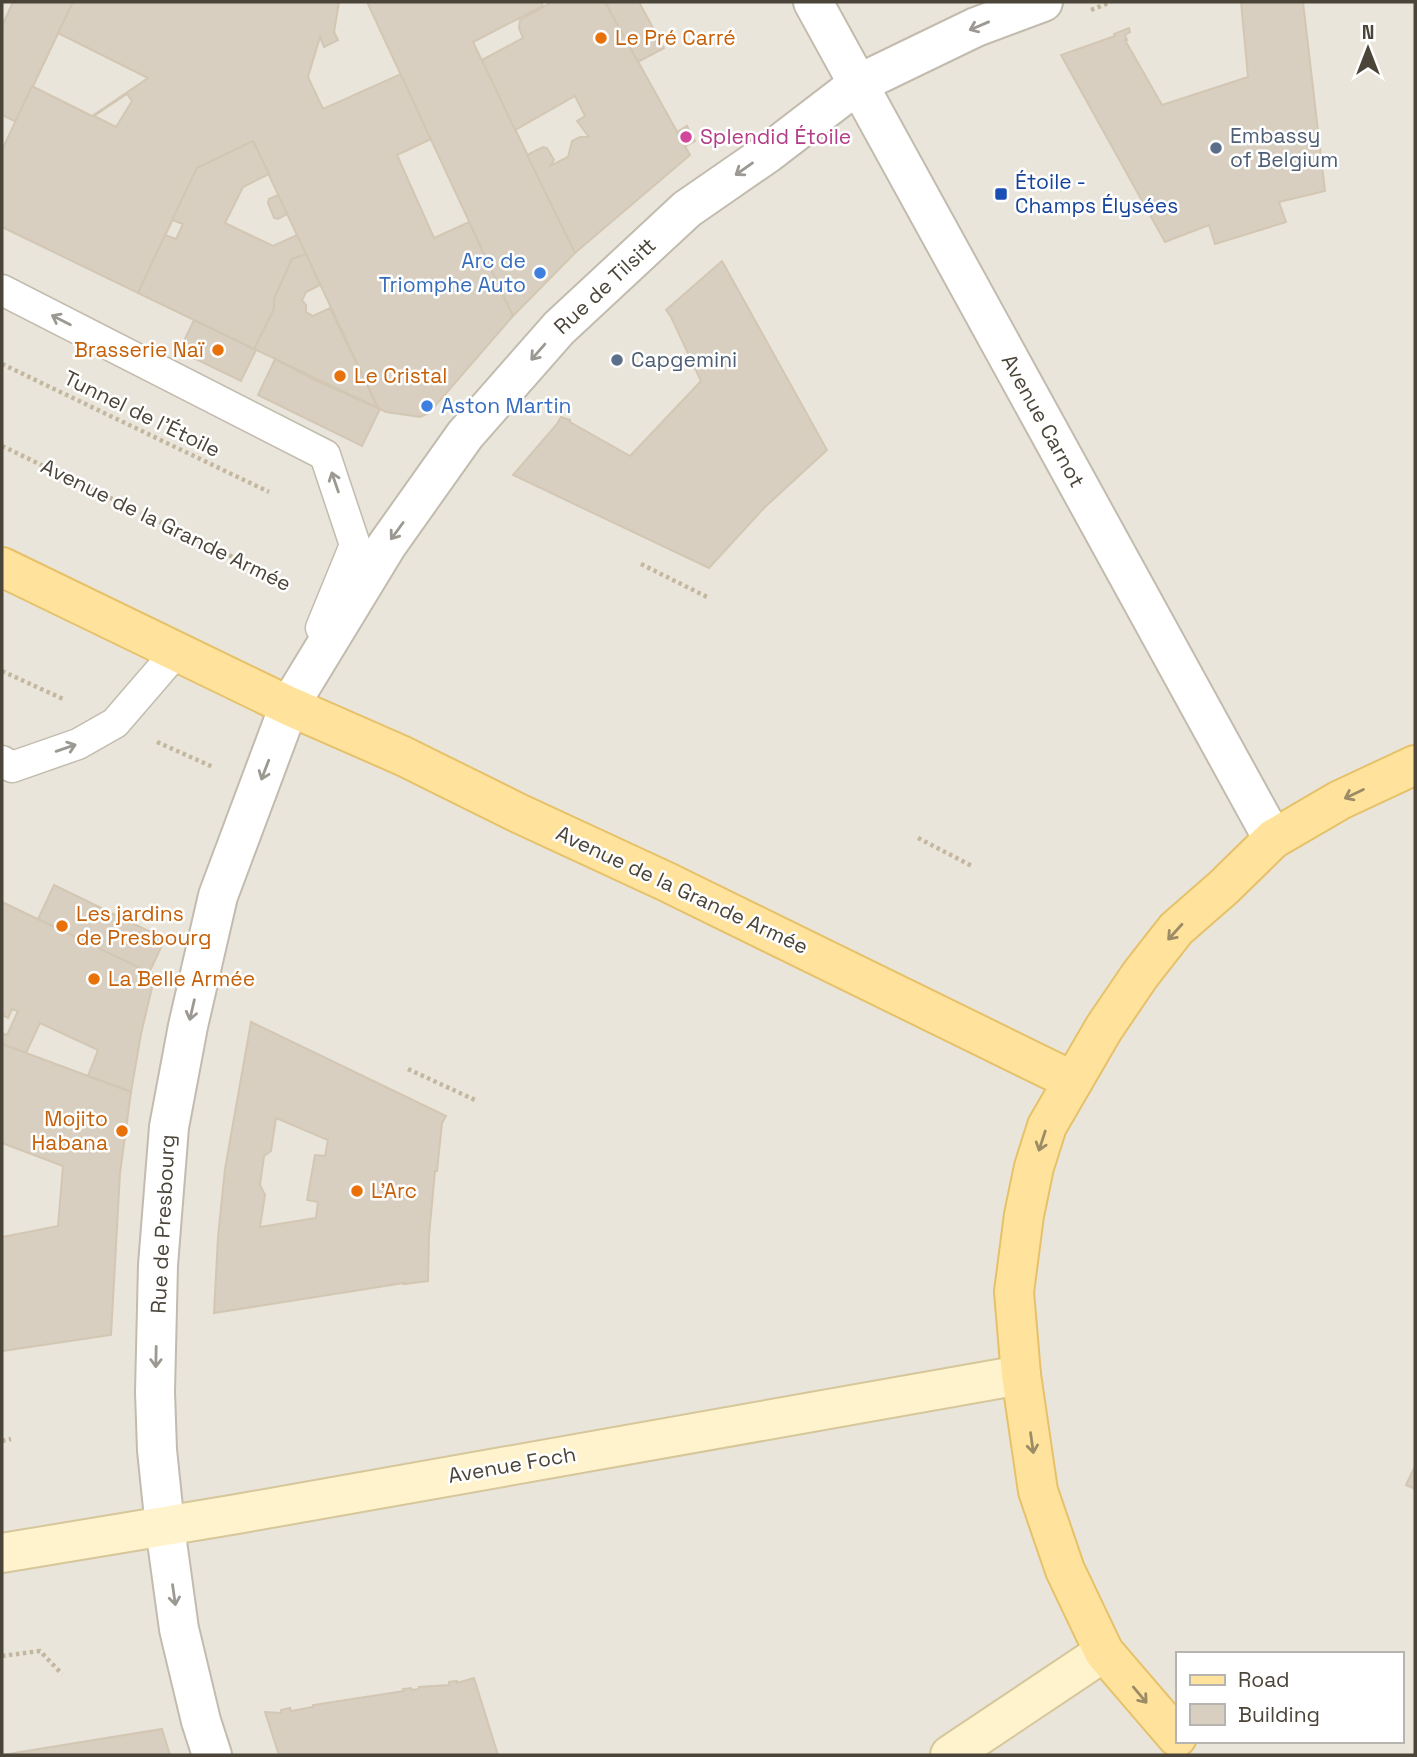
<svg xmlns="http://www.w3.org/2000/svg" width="1417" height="1757" font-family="'Space Grotesk',sans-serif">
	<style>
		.residential { fill: #eae5da; fill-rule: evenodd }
		.building { fill: #d8cfc1; stroke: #d3c7b4; stroke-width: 2; fill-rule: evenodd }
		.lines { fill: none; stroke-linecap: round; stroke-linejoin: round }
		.service-casing { stroke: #c2bbae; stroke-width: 33 }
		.minor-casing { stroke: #c2bbae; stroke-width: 42 }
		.secondary-casing { stroke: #d6c79b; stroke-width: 42 }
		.primary-casing { stroke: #e6c16a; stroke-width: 42 }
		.path { stroke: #c4b79f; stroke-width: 4.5; stroke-dasharray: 3.5 3.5; stroke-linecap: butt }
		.service { stroke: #fff; stroke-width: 30 }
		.minor { stroke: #fff; stroke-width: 38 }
		.secondary { stroke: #fff3cd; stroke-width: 38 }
		.primary { stroke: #ffe39c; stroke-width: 38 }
		.oneway { stroke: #9c9892 }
		.oneway2 { stroke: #9c8c66 }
		.food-dot { fill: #e8710a; stroke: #fff; stroke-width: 2.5 }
		.hotel-dot { fill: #d1479c; stroke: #fff; stroke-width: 2.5 }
		.service-dot { fill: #5c6f8a; stroke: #fff; stroke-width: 2.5 }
		.transit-dot { fill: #1a4fb4; stroke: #fff; stroke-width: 2.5 }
		.shop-dot { fill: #3f7fe0; stroke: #fff; stroke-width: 2.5 }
		.labels { text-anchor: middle; stroke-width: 5; stroke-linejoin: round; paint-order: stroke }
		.food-label { font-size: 21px; fill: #c56008; stroke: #fff; text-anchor: start }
		.service-label { font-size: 21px; fill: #4e5e75; stroke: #fff; text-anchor: start }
		.hotel-label { font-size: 21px; fill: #b23c85; stroke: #fff; text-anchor: start }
		.transit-label { font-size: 21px; fill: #164399; stroke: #fff; text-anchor: start }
		.shop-label { font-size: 21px; fill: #366cbe; stroke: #fff; text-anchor: end }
		.street-label { font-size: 21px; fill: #4b4439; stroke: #fff }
	</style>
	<rect width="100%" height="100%" fill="#f6f3ec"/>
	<!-- residential -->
	<path class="residential" d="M2 2H1415V1755H2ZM1177 1654H1401V1741H1177Z"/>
	<!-- building -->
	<g class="building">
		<path d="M13 2H73L16 122 2 115V26Z"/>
		<path d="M73 2H339L334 32 338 40 324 47 320 37 308 77 323 109 401 74 431 139 397 155 434 238 469 222 513 316 429 413 420 417 386 412 378 408 253 141 197 168 138 293 2 227V150L32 86 92 116 148 78 58 33ZM127 94 132 101 116 127 94 116Z"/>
		<path d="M367 2H541L543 6 473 42 575 253 513 316Z"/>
		<path d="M552 2H605L690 155 575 253 527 155 543 147 547 148 554 160 550 166 568 157 572 141 580 137H589L577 121 585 116 575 96 515 130 482 60 523 38 519 28 520 20Z"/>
		<path d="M605 2H639L664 48 638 62Z"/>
		<path d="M1238 2H1303L1325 191 1279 202 1286 222 1215 244 1209 225 1165 242 1061 55 1115 36 1114 34 1129 28 1130 32 1125 35 1127 40H1125L1162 105 1248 77 1241 2Z"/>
		<path d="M687 126 695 141 686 146 677 132Z"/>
		<path d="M253 141 269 174 243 187 225 223 273 246 297 235 306 254 292 259 274 299V309L254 349 138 293 165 235 176 239 183 224 172 220 197 168Z"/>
		<path d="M278 195 287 214 278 219 274 218 268 203 269 199Z"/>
		<path d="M306 254 320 285 306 292 302 300 306 305V312L313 316 330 308 378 408 254 349 274 309V299L292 259Z"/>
		<path d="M722 261 827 450 765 507 709 568 513 475 557 424 561 417 570 420V422L630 456 701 381 671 317 666 310Z"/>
		<path d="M194 320 256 350 241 381 179 351Z"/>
		<path d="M275 359 317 381 380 409 362 446 258 395Z"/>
		<path d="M54 885 165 939 149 973 38 919Z"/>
		<path d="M2 902 155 975 141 1034 131 1092 88 1076 98 1050 40 1023 26 1053 2 1044V1033L7 1035 18 1011 12 1009 8 1018 2 1015Z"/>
		<path d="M251 1022 446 1116 442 1123 437 1171H435L429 1236 428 1281 404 1284V1283L214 1313 218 1237 225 1169ZM276 1118 328 1140 325 1156 315 1155 307 1200 318 1202 316 1218 260 1227 265 1195 260 1185 264 1156 271 1151Z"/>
		<path d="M2 1044 131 1092 120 1173 111 1335 2 1351V1237L58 1226 63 1166 2 1143Z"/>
		<path d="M1415 1466V1489L1406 1485Z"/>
		<path d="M474 1678 498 1755H279L265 1712 281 1713V1710L290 1708 291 1711 313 1707V1705L404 1691 403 1689 411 1688 412 1690 419 1689V1687L449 1685V1682L457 1681V1683Z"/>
		<path d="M162 1729 170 1755H2Z"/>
	</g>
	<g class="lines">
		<!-- service casing -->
		<g class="service-casing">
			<g id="service">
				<path d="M2 290 325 455 355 545 321 628"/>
				<path d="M2 761 12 767 78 744 115 723 177 651"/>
			</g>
		</g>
		<!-- minor casing -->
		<g class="minor-casing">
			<g id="minor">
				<path d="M813 2 1273 839"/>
				<path d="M212 1755 201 1721 179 1629 165 1527 157 1450 155 1392 158 1265 169 1127 188 1026 218 896 289 706 387 545 465 435 559 328 687 209 768 153 858 84 976 27 1043 2"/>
			</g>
		</g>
		<!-- secondary casing -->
		<g class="secondary-casing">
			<g id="secondary">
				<path d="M2 1553 237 1514 1021 1375"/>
				<path d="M950 1755 1104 1652"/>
			</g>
		</g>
		<!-- primary casing -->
		<g class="primary-casing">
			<g id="primary">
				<path d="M2 567 289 706 403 756 518 813 667 882 1073 1081"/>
				<path d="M1177 1737 1104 1652 1065 1570 1038 1491 1021 1375 1014 1292 1024 1215 1034 1167 1047 1126 1104 1028 1140 975 1176 929 1224 887 1273 839 1340 800 1415 765"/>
			</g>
		</g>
		<!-- path -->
		<g class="path">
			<path d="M1091 10 1111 2"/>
			<path d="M2 364 269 492"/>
			<path d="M2 446 289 584"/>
			<path d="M641 564 707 597"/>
			<path d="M2 671 63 699"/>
			<path d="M157 742 213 767"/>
			<path d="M918 838 972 866"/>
			<path d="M408 1069 475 1100"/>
			<path d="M2 1441 11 1439"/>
			<path d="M2 1656 40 1651 62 1674"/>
		</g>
		<!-- service -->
		<use href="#service" class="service"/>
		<!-- minor -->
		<use href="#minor" class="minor"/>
		<!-- secondary -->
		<use href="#secondary" class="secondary"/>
		<!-- primary -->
		<use href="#primary" class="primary"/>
	</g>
	<!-- one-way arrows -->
	<defs><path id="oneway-shaft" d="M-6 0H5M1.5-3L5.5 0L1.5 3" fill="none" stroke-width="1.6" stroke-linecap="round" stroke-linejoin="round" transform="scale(1.75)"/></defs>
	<g class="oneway">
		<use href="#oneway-shaft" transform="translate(979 26) rotate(157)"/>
		<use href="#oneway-shaft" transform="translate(744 169) rotate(145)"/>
		<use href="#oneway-shaft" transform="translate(61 320) rotate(-153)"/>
		<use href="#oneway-shaft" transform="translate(538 352) rotate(131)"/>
		<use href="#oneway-shaft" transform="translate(335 482) rotate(-109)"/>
		<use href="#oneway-shaft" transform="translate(397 531) rotate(126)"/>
		<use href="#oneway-shaft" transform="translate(66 748) rotate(-19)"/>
		<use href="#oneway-shaft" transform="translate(265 770) rotate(111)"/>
		<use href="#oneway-shaft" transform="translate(192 1010) rotate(103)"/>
		<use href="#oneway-shaft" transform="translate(156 1357) rotate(91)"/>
		<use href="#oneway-shaft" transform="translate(174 1595) rotate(82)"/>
	</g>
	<g class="oneway2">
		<use href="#oneway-shaft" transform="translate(1354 794) rotate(154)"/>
		<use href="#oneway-shaft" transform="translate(1175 932) rotate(132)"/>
		<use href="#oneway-shaft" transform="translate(1042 1141) rotate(108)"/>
		<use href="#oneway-shaft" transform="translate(1032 1443) rotate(82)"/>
		<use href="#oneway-shaft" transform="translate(1140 1695) rotate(50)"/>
	</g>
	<!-- markers -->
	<g class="food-dot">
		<circle cx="601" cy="38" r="7"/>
		<circle cx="218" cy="350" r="7"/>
		<circle cx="340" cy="376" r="7"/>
		<circle cx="62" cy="926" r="7"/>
		<circle cx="94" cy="979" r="7"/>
		<circle cx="122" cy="1131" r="7"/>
		<circle cx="357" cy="1191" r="7"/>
	</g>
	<circle class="hotel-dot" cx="686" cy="137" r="7"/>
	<g class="service-dot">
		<circle cx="1216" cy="148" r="7"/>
		<circle cx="617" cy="360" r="7"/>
	</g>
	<rect class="transit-dot" x="994" y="187" width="14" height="14" rx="3.5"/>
	<g class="shop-dot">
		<circle cx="540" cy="273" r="7"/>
		<circle cx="427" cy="406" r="7"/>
	</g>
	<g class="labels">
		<!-- food labels -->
		<g class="food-label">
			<text x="615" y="45">Le Pré Carré</text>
			<text x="204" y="357" text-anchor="end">Brasserie Naï</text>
			<text x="354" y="383">Le Cristal</text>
			<text x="76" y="921">Les jardins<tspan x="76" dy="24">de Presbourg</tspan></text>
			<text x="108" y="986">La Belle Armée</text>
			<text x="108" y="1126" text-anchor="end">Mojito<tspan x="108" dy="24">Habana</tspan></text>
			<text x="371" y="1198">L'Arc</text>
		</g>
		<!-- service labels -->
		<g class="service-label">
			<text x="1230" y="143">Embassy<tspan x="1230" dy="24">of Belgium</tspan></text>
			<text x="631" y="367">Capgemini</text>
		</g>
		<!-- hotel labels -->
		<g class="hotel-label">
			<text x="700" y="144">Splendid Étoile</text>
		</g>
		<!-- transit labels -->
		<g class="transit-label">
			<text x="1015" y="189">Étoile -<tspan x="1015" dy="24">Champs Élysées</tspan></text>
		</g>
		<!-- shop labels -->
		<g class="shop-label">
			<text x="526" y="268">Arc de<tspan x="526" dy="24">Triomphe Auto</tspan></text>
			<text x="441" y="413" text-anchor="start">Aston Martin</text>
		</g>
		<!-- street labels -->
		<g class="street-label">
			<text transform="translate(605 286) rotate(-43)" y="7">Rue de Tilsitt</text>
			<text transform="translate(142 414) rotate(26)" y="7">Tunnel de l'Étoile</text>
			<text transform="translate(1043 421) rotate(61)" y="7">Avenue Carnot</text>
			<text transform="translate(166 525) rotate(26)" y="7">Avenue de la Grande Armée</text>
			<text transform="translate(682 890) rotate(25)" y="7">Avenue de la Grande Armée</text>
			<text transform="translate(163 1224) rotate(-87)" y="7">Rue de Presbourg</text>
			<text transform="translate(512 1465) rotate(-10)" y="7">Avenue Foch</text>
		</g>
	</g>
	<!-- border -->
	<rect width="1417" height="1757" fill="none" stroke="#4b4439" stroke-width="7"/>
	<!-- legend -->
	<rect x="1176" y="1652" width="228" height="91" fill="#ffffff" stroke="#b7b4b0" stroke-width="2"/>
	<rect x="1190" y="1675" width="35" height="10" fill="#ffe39c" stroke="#b7b4b0" stroke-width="2"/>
	<text x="1238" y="1687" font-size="21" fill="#4b4439">Road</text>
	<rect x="1190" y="1704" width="35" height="21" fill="#d8cfc1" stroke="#b7b4b0" stroke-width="2"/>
	<text x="1238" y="1722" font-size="21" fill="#4b4439">Building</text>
	<!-- north arrow -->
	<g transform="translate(1368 49)" stroke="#ffffff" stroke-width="5" paint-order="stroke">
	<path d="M0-5L12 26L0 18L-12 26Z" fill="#4b4439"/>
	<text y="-10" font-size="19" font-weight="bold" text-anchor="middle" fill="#4b4439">N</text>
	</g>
</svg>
